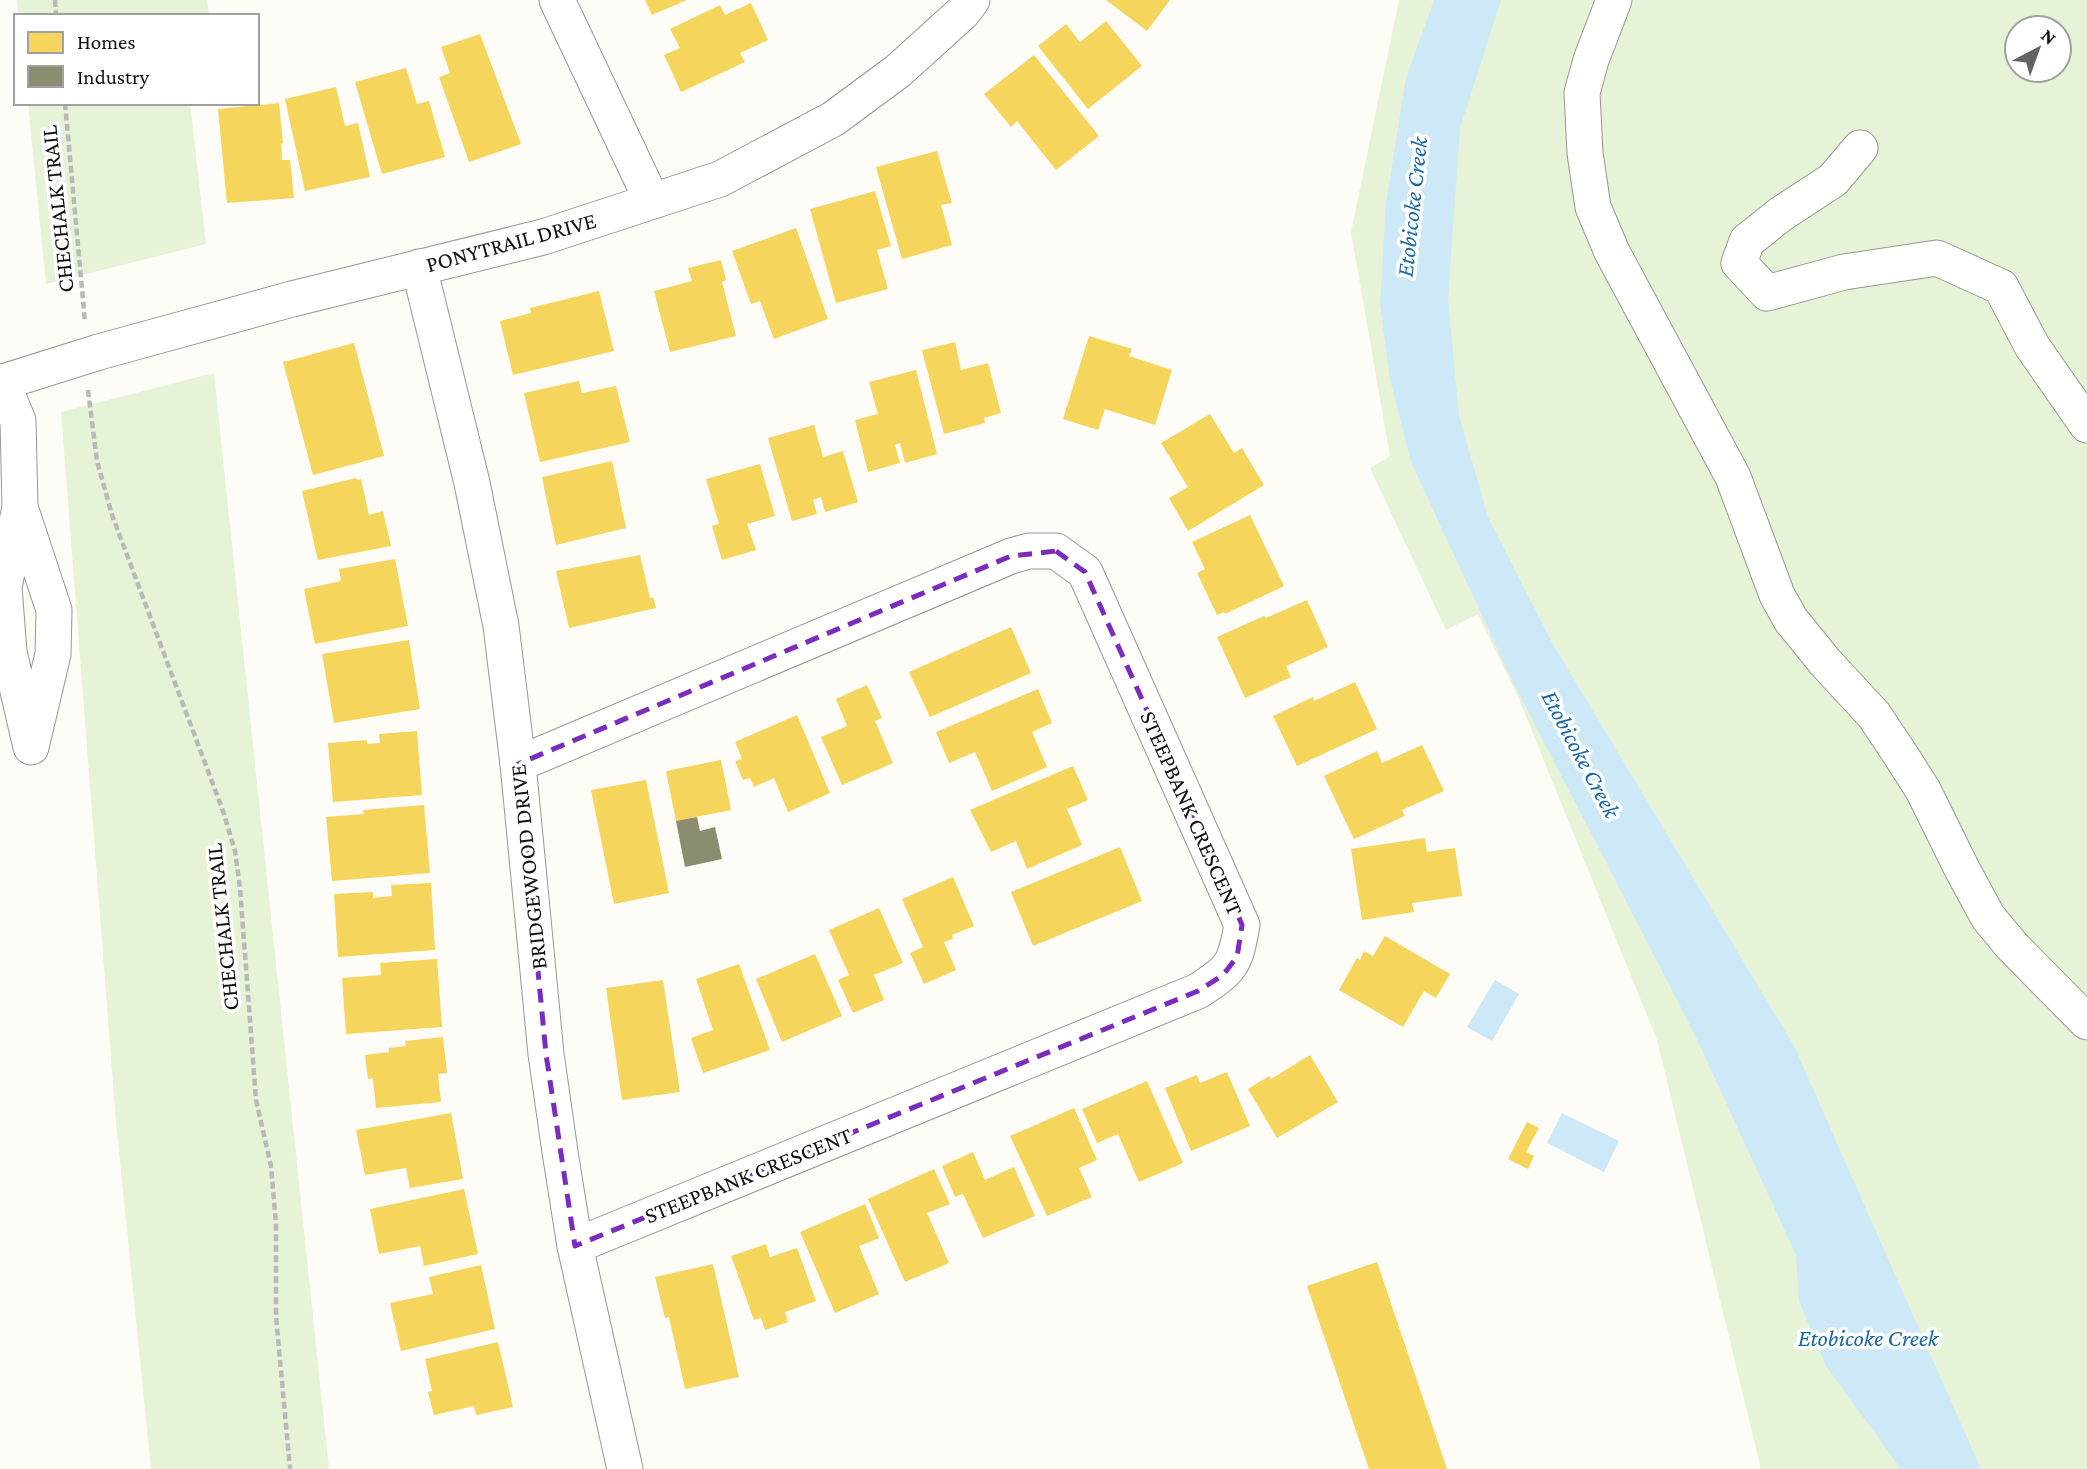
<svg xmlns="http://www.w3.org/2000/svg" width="2087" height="1469" font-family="'Crimson Pro',serif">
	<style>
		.green { fill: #e7f3d7; fill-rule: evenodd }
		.water { fill: #cde8f7 }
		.homes { fill: #f6d55c }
		.industry { fill: #8c8c6e }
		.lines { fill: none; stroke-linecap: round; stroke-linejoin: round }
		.minor-casing { stroke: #979795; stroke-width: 37 }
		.path { stroke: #b9b9b8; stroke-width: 4.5; stroke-dasharray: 7 3.5; stroke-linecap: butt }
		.minor { stroke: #fffffe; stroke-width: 35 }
		.marked { fill: none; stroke: #7b2cbf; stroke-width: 5; stroke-dasharray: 14 9; stroke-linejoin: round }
		.labels { text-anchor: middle; stroke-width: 7; stroke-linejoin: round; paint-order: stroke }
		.street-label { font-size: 23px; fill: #111; stroke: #fff }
		.water-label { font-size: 24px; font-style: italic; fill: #1768a6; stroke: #fff }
	</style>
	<rect width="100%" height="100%" fill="#fdfcf7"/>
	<!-- green -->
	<g class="green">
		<path d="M17 0H207L209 16H18Z"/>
		<path d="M1399 0H2087V1469H1761L1657 1040 1519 699 1478 614 1446 630 1370 468 1390 456 1351 232ZM2017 28H2059V70H2017Z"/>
		<path d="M28 103H190L206 244 46 284Z"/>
		<path d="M214 373 329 1469H151L116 1122 61 412Z"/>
	</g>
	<!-- water -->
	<g class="water">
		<path d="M1434 0H1501L1460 128 1448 299 1459 416 1488 517 1551 641 1794 1046 1981 1469H1901L1826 1366 1799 1301 1796 1255 1694 1033 1510 676 1411 462 1390 379 1380 304 1386 203 1406 78Z"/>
		<path d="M1495 980 1519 994 1492 1041 1467 1027Z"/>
		<path d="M1562 1113 1619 1141 1604 1172 1547 1143Z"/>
	</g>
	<!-- homes -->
	<g class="homes">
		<path d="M645 0H687L652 15Z"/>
		<path d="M1106 0H1170L1147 31Z"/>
		<path d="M751 3 768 40 740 53 745 62 681 92 664 55 680 48 670 29 720 5 725 15Z"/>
		<path d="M1106 21 1142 66 1088 109 1038 46 1066 24 1080 42Z"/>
		<path d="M480 34 521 144 469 162 439 77 450 73 441 47Z"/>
		<path d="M1034 55 1099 136 1056 170 1017 121 1011 127 984 94Z"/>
		<path d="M406 68 417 104 429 101 445 157 382 174 355 82Z"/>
		<path d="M336 87 345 126 358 123 370 177 305 191 285 99Z"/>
		<path d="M279 103 283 143 281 144 282 160H290L294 198 227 203 218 109Z"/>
		<path d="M937 151 952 203 941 205 952 245 902 259 876 167Z"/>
		<path d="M875 191 891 246 877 250 888 289 836 303 810 209Z"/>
		<path d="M796 228 828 319 774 339 760 301 751 304 732 251Z"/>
		<path d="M721 260 726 280 722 282 736 336 670 352 654 291 692 281 688 268Z"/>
		<path d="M599 291 614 351 513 375 500 321 531 313 530 308Z"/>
		<path d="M1089 336 1132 349 1129 356 1172 370 1155 425 1105 409 1098 430 1063 419Z"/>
		<path d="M955 342 961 370 988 363 1001 413 984 418 985 423 944 434 922 350Z"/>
		<path d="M354 343 384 456 313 475 283 362Z"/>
		<path d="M916 370 937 454 905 463 900 443 895 445 900 463 868 472 855 420 878 414 869 382Z"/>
		<path d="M579 381 582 393 616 386 630 442 540 462 524 393Z"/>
		<path d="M1210 414 1234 453 1242 448 1264 485 1188 531 1169 498 1188 487 1161 443Z"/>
		<path d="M814 425 823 457 843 451 858 502 825 512 821 497 813 500 817 514 792 521 768 438Z"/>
		<path d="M612 461 626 528 556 545 542 477Z"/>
		<path d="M760 464 775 516 747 524 756 550 722 560 712 526 719 524 706 479Z"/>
		<path d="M356 478 357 480 361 479 369 515 383 511 391 546 318 560 302 491Z"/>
		<path d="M1250 515 1284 586 1225 614 1224 612 1217 615 1197 573 1205 569 1192 542Z"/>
		<path d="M640 555 650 598 653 597 656 608 569 628 556 571Z"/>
		<path d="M395 559 408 626 315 644 304 589 341 581 339 569Z"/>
		<path d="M1307 600 1328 647 1286 666 1291 677 1245 698 1217 637 1264 616 1266 618Z"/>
		<path d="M1011 627 1031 673 930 717 909 672Z"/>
		<path d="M409 640 420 709 334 723 322 654Z"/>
		<path d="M1355 682 1377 729 1297 766 1273 716 1313 697 1314 701Z"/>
		<path d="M867 685 882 718 875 721 893 763 842 785 821 737 847 726 836 699Z"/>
		<path d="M1038 689 1052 723 1032 732 1047 767 992 791 975 752 949 763 936 732Z"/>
		<path d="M797 715 830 793 788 812 774 778 754 787 750 778 743 780 735 761 742 759 735 742Z"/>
		<path d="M417 731 422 795 333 802 328 743 367 740V744L380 743 379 734Z"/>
		<path d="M1422 745 1444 791 1402 810 1405 816 1354 839 1324 776 1377 751 1382 763Z"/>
		<path d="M721 760 731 810 676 821 666 771Z"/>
		<path d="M1073 766 1088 800 1067 809 1082 845 1027 869 1016 841 991 852 970 810Z"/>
		<path d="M646 780 669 893 614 904 591 790Z"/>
		<path d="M424 805 430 873 332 881 326 817 364 814 363 810Z"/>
		<path d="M1425 838 1427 852 1455 848 1462 896 1412 903 1414 912 1362 920 1351 849Z"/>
		<path d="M1120 847 1142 901 1033 946 1011 892Z"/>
		<path d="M953 877 974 926 952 935 953 939 944 942 956 970 924 984 910 953 923 947 902 899Z"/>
		<path d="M431 883 435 950 338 957 334 894 373 892V898L392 896 391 885Z"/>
		<path d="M879 908 903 963 874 975 884 1000 853 1013 838 980 849 975 829 930Z"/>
		<path d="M1385 936 1450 974 1436 998 1424 991 1403 1027 1339 990 1357 958 1360 960 1364 951 1373 956Z"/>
		<path d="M815 954 842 1016 782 1042 756 979Z"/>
		<path d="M437 959 442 1027 346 1034 342 978 381 975 380 963Z"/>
		<path d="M739 964 770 1050 703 1073 691 1038 713 1030 696 979Z"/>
		<path d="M663 980 680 1092 622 1100 606 988Z"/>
		<path d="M443 1037 447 1073 438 1074 441 1102 376 1108 373 1078 368 1079 365 1055 389 1052V1048L406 1046 405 1041Z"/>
		<path d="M1310 1055 1338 1102 1277 1138 1248 1089 1269 1076 1271 1079Z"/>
		<path d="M1227 1072 1250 1126 1191 1151 1165 1088 1197 1075 1200 1083Z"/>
		<path d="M1147 1081 1183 1163 1139 1182 1118 1134 1097 1143 1082 1109Z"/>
		<path d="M1074 1108 1097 1160 1079 1168 1092 1197 1047 1216 1010 1136Z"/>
		<path d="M451 1113 463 1179 410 1188 406 1168 365 1175 356 1130Z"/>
		<path d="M1527 1122 1539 1128 1526 1152 1534 1156 1528 1169 1508 1159Z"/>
		<path d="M973 1152 985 1180 1014 1167 1035 1216 983 1238 963 1194 955 1197 942 1166Z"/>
		<path d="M934 1169 950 1204 927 1213 949 1263 905 1282 868 1199Z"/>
		<path d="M464 1189 478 1254 424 1266 420 1246 379 1254 370 1209Z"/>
		<path d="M865 1204 879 1238 859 1246 879 1294 835 1313 800 1232Z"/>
		<path d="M766 1244 770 1257 797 1248 816 1301 785 1312 788 1322 765 1330 761 1318 754 1320 731 1256Z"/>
		<path d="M1377 1262 1447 1469H1369L1307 1286Z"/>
		<path d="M713 1264 739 1377 685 1389 669 1317 665 1318 655 1277Z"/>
		<path d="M481 1265 495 1329 401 1351 390 1303 433 1294 429 1277Z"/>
		<path d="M498 1342 513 1407 476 1415 474 1406 434 1415 428 1392 432 1391 425 1359Z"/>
	</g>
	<!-- industry -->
	<path class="industry" d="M697 817 700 831 715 827 722 859 685 867 676 821Z"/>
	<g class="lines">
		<!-- minor casing -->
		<g class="minor-casing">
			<g id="minor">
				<path d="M557 0 652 201"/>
				<path d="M1614 0 1591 60 1582 93 1585 153 1593 207 1612 252 1733 477 1777 595 1791 620 1825 662 1874 715 1900 754 1923 790 1962 869 1988 917 2012 946 2087 1022"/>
				<path d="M1860 148 1833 180 1781 214 1747 241 1739 263 1767 293 1844 272 1937 258 2001 287 2032 346 2087 425"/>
				<path d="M419 267 472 483 501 626 518 764 546 1054 560 1152 575 1246 625 1469"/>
				<path d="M2 382 18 421 20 507 4 587 9 652 31 747 53 654 54 610 20 507"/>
				<path d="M0 383 99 352 292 299 543 237 720 179 833 119 898 71 962 13 972 0"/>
				<path d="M518 764 1011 556 1029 551H1056L1085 572 1242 925C1235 965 1232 969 1198 991L575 1246"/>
			</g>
		</g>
		<!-- path -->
		<g class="path">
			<path d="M55 0 56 16"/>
			<path d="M65 103 85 322"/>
			<path d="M88 390 97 461 112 515 223 811 235 851 240 888 256 1100 271 1166 276 1224V1316L290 1469"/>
		</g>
		<!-- minor -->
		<use href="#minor" class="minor"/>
	</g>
	<!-- marked area -->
	<path class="marked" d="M1056 551 1085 572 1231 898 1242 925 1237 957 1223 975 1198 991 575 1246 546 1054 518 764 1011 556Z"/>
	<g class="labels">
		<!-- street labels -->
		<g class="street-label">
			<text transform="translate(57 209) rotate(-96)" y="8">CHECHALK TRAIL</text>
			<text transform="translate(511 242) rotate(-15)" y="8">PONYTRAIL DRIVE</text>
			<text transform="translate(1192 813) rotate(66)" y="8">STEEPBANK CRESCENT</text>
			<text transform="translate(528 867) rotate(-96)" y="8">BRIDGEWOOD DRIVE</text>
			<text transform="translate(222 927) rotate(-96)" y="8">CHECHALK TRAIL</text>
			<text transform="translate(748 1175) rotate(-22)" y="8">STEEPBANK CRESCENT</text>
		</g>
		<!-- water labels -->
		<g class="water-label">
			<text transform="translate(1412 207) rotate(-84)" y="8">Etobicoke Creek</text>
			<text transform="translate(1581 754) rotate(62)" y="8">Etobicoke Creek</text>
			<text x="1868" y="1346">Etobicoke Creek</text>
		</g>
	</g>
	<!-- legend -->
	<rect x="14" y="14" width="245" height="91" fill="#ffffff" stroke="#a0a0a0" stroke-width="2"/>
	<rect x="28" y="32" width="35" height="21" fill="#f6d55c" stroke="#a0a0a0" stroke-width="2"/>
	<text x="77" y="49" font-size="21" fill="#111111">Homes</text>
	<rect x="28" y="66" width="35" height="21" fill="#8c8c6e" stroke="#a0a0a0" stroke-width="2"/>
	<text x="77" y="84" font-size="21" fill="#111111">Industry</text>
	<!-- north arrow -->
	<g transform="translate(2038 49) rotate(41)"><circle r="33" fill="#ffffff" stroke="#a0a0a0" stroke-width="2"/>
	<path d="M0-5L12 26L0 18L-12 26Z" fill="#646362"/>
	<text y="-10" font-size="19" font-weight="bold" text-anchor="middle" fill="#111111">N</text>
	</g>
</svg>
